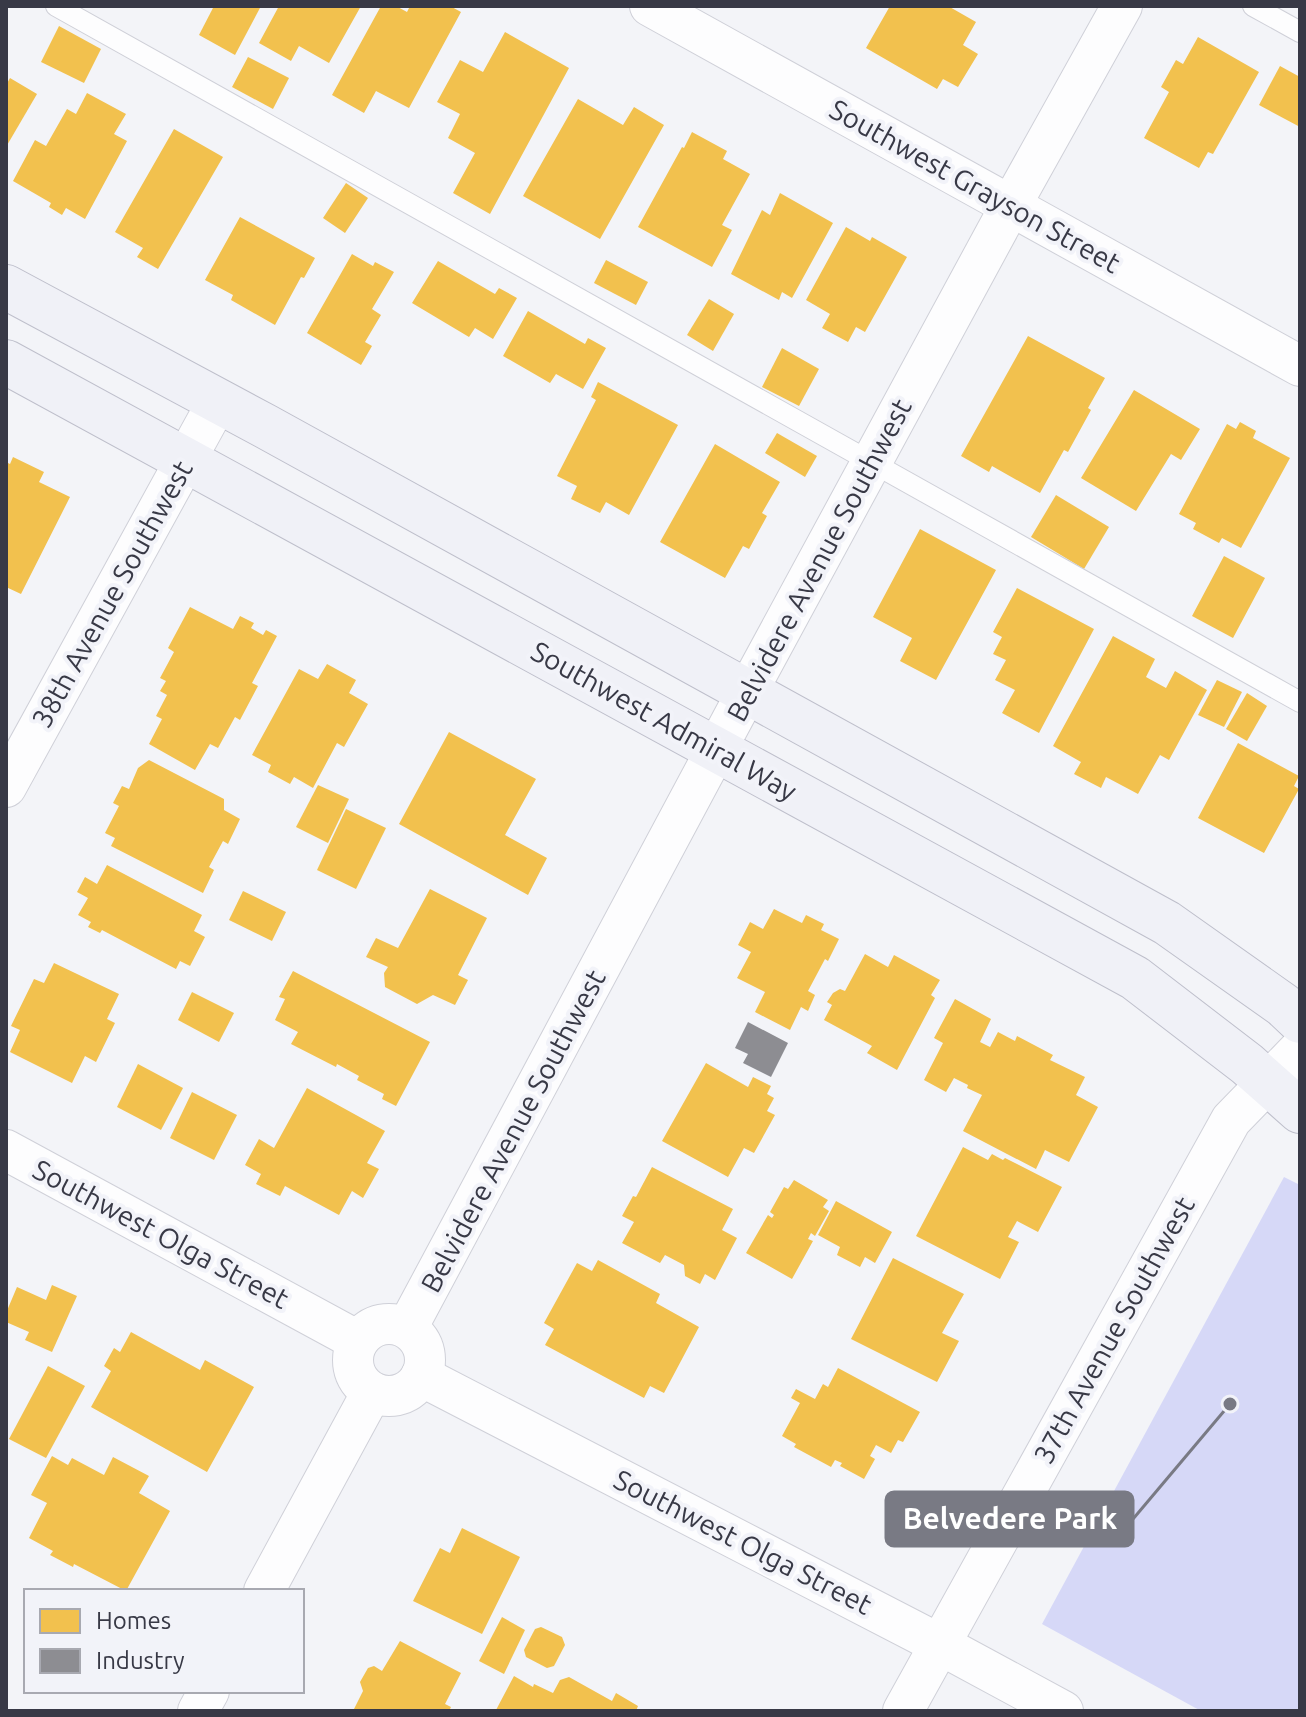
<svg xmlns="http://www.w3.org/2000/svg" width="1306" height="1717" font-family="Ubuntu,sans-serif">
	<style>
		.green { fill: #d6d8f7 }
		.homes { fill: #f2c14e }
		.industry { fill: #8d8d92 }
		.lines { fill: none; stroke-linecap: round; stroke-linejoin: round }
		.lane-casing { stroke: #cfd0d8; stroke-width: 22 }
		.street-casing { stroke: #cfd0d8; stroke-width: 42 }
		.primary-casing { stroke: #bebfcb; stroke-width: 46 }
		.lane { stroke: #fdfdfe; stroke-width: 20 }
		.street { stroke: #fdfdfe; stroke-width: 40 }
		.primary { stroke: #f0f1f7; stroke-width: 44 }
		.labels { text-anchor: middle; stroke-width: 8; stroke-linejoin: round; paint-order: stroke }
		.street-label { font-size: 28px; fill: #383946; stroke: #f2f3f9 }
		.leader { fill: none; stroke: #797a84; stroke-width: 3 }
		.callout-dot { fill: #797a84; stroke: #f2f3f9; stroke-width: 3 }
		.callout { fill: #797a84; stroke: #797a84; stroke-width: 3 }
		.callout-label { font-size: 30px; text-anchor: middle; font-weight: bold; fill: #fff }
	</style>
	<rect width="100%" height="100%" fill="#f3f4f8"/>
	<!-- green -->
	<path class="green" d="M1284 1177 1300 1185V1711H1201L1042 1624Z"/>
	<!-- homes -->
	<g class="homes">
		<path d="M214 6H261L235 55 199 35Z"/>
		<path d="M279 6H361L329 63 299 46 291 61 259 43Z"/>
		<path d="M381 6H396L407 12 410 6H450L461 12 409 108 376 91 364 113 332 95Z"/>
		<path d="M890 6H948L976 22 963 45 978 54 958 87 943 79 937 89 866 48Z"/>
		<path d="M59 26 101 49 84 83 41 62Z"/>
		<path d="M505 32 569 68 490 214 453 193 475 153 448 138 460 114 437 102 460 60 483 72Z"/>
		<path d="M1198 37 1259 72 1213 154 1208 152 1199 168 1144 138 1169 92 1161 87 1176 60 1183 64Z"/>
		<path d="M248 57 289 78 273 109 232 87Z"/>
		<path d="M1280 66 1300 77V127L1259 105Z"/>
		<path d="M10 78 37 94 6 147V85Z"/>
		<path d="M87 93 126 114 114 134 127 141 85 219 66 208 62 215 49 207 51 203 13 181 35 140 46 146 67 109 76 114Z"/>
		<path d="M578 99 623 125 634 107 664 125 600 239 523 196Z"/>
		<path d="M174 129 223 157 158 269 137 257 143 248 115 232Z"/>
		<path d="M692 132 727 151 723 159 750 174 722 225 732 230 712 267 638 227 682 147 684 148Z"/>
		<path d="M346 183 368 198 345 233 323 218Z"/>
		<path d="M780 193 833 223 792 298 782 292 779 300 731 274 762 210 770 215Z"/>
		<path d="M240 217 315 258 304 278 301 277 275 325 231 300 233 295 205 280Z"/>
		<path d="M846 227 870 241 872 237 907 257 865 332 856 327 848 342 822 328 830 314 806 300Z"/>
		<path d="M352 254 373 266 375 262 394 272 372 309 381 315 365 342 372 346 361 365 307 333Z"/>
		<path d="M606 260 648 282 636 305 594 283Z"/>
		<path d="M438 261 495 294 499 288 517 298 493 339 475 328 469 337 412 303Z"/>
		<path d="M709 299 734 314 713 351 687 335Z"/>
		<path d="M528 311 585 344 588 338 606 348 583 389 556 374 550 383 503 356Z"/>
		<path d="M1028 336 1105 378 1088 408 1091 410 1068 452 1064 450 1040 493 992 466 989 472 961 456Z"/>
		<path d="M782 348 819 369 799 406 762 387Z"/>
		<path d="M598 382 678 425 629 515 606 502 600 513 571 499 577 486 557 476 596 400 591 397Z"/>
		<path d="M1134 390 1200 429 1181 460 1171 454 1136 511 1081 478Z"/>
		<path d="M1240 422 1256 431 1253 438 1290 458 1241 548 1222 538 1219 543 1193 529 1196 523 1179 514 1227 424 1236 429Z"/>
		<path d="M777 433 817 456 805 477 765 453Z"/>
		<path d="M715 444 780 482 762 513 767 516 749 549 743 546 725 578 660 542Z"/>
		<path d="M13 457 44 472 39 482 70 497 21 594 6 587V462L10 464Z"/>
		<path d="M1056 495 1109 527 1084 569 1031 537Z"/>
		<path d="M920 529 996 570 936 680 900 661 912 638 873 617Z"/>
		<path d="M1224 556 1265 578 1233 638 1192 616Z"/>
		<path d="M1017 588 1094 629 1039 733 1002 713 1015 690 995 680 1006 660 993 654 1002 637 993 632Z"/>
		<path d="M190 607 233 629 240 616 254 623 251 628 263 635 266 630 277 636 252 683 258 686 240 720 235 717 218 748 210 744 195 770 149 744 162 719 156 716 167 695 160 691 166 681 160 678 174 652 168 648Z"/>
		<path d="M1113 636 1155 659 1146 677 1166 688 1175 671 1207 690 1169 760 1160 755 1138 794 1106 777 1101 788 1074 774 1081 762 1053 746Z"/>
		<path d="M327 664 356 680 349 693 368 704 344 747 337 743 313 788 294 777 290 784 268 772 271 765 252 755 299 669 318 679Z"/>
		<path d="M1217 680 1242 692 1224 727 1198 715Z"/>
		<path d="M1247 693 1267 706 1247 741 1226 729Z"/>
		<path d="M449 732 536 779 505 835 547 858 528 895 399 824Z"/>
		<path d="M1238 743 1299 776 1294 786 1299 789 1264 853 1198 818Z"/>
		<path d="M149 760 224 799V810L240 819 228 844 223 841 209 867 214 870 203 893 111 846 115 838 105 833 119 806 113 803 122 786 129 789 138 768Z"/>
		<path d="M318 785 349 799 328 843 296 827Z"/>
		<path d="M346 809 386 828 356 889 317 870Z"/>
		<path d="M107 865 202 915 194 931 205 937 190 966 180 961 176 969 102 930 100 933 88 927 91 922 78 915 88 898 77 892 85 877 97 884Z"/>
		<path d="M430 889 487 918 458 975 468 980 455 1005 433 995 417 1004 385 987 384 973 388 967 366 957 376 938 398 948Z"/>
		<path d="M243 891 286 912 272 941 229 920Z"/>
		<path d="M774 909 802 923 806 915 824 924 821 930 839 939 828 961 825 959 808 991 815 995 808 1011 801 1007 790 1030 755 1012 765 992 737 978 751 952 738 945 750 922 763 929Z"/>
		<path d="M865 954 888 967 894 955 940 980 931 995 935 998 897 1070 867 1053 872 1046 824 1020 832 1005 827 1002 833 993 840 989 845 991Z"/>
		<path d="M54 963 119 994 107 1019 115 1023 96 1062 85 1056 72 1083 10 1052 20 1030 11 1026 34 979 44 983Z"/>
		<path d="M293 971 430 1042 396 1106 382 1099 384 1094 357 1080 359 1076 337 1064 336 1067 291 1044 298 1032 275 1020 285 999 279 997Z"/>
		<path d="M192 992 234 1013 219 1042 178 1020Z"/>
		<path d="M955 999 991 1019 980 1042 990 1047 998 1032 1015 1041 1017 1036 1053 1055 1050 1060 1085 1077 1076 1095 1098 1107 1069 1162 1045 1150 1036 1169 963 1131 982 1095 967 1088 968 1085 954 1078 946 1092 924 1080 943 1043 934 1038Z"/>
		<path d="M706 1063 748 1087 753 1077 771 1086 767 1094 774 1098 767 1111 775 1115 754 1153 744 1148 728 1177 662 1141Z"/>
		<path d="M138 1064 183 1088 161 1130 117 1107Z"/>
		<path d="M307 1088 385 1131 367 1163 379 1169 363 1198 352 1191 339 1215 285 1186 280 1196 256 1184 261 1174 245 1165 259 1139 274 1148Z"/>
		<path d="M192 1092 237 1115 214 1160 170 1138Z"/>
		<path d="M963 1147 988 1160 992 1154 1003 1160 1005 1158 1062 1187 1038 1232 1017 1221 1008 1237 1019 1242 1000 1279 916 1236Z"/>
		<path d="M652 1167 733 1209 722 1230 737 1238 715 1280 705 1274 700 1284 685 1276 684 1265 665 1255 660 1263 622 1243 634 1222 622 1216 633 1196 636 1197Z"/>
		<path d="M794 1180 828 1200 823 1207 829 1211 815 1236 811 1233 808 1239 813 1241 792 1279 746 1253 768 1215 772 1218 774 1215 770 1212 784 1187 788 1189Z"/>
		<path d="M836 1201 892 1232 875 1263 865 1257 860 1267 837 1255 840 1247 818 1235Z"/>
		<path d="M893 1258 964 1294 942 1333 959 1341 937 1382 851 1339Z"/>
		<path d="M598 1260 660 1294 656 1303 699 1327 664 1393 650 1386 644 1398 545 1345 554 1329 544 1323 577 1263 592 1271Z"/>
		<path d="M52 1285 77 1296 52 1352 25 1340 29 1332 6 1322V1313L17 1287 46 1300Z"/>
		<path d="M131 1332 200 1370 205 1360 254 1387 207 1472 91 1407 111 1371 104 1366 114 1348 120 1352Z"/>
		<path d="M48 1366 85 1386 46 1458 9 1439Z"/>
		<path d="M838 1368 920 1412 903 1442 898 1440 891 1453 876 1445 870 1456 875 1459 864 1479 840 1466 842 1463 835 1460 831 1467 794 1447 796 1444 782 1436 800 1403 791 1398 796 1389 815 1399 823 1384 828 1387Z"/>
		<path d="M52 1456 68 1465 72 1458 104 1475 113 1457 149 1476 139 1493 170 1511 126 1591 74 1564 73 1567 50 1555 53 1551 29 1538 47 1503 31 1495Z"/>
		<path d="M462 1528 520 1557 482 1634 413 1601 440 1548 450 1553Z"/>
		<path d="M502 1617 525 1630 504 1674 479 1661Z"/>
		<path d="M541 1627 562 1637 565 1645 554 1666 547 1668 526 1657 524 1650 535 1629Z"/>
		<path d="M400 1641 461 1673 445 1704 451 1707 449 1711H353L363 1691 360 1682 368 1668 374 1666 382 1671Z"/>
		<path d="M514 1676 533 1687 534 1684 553 1693 560 1680 569 1677 612 1701 616 1693 638 1706 636 1711H497L496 1710Z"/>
	</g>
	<!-- industry -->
	<path class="industry" d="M748 1022 788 1043 771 1077 743 1063 748 1054 735 1048Z"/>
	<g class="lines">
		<!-- lane casing -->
		<g class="lane-casing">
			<g id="lane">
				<path d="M56 6 1300 702"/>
				<path d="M1253 6 1300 32"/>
			</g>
		</g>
		<!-- street casing -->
		<g class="street-casing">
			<g id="street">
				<path d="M650 6 1300 366"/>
				<path d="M6 787 218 401"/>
				<path d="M6 1150 358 1341"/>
				<circle cx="389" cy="1360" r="36"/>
				<path d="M407 1328 747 692 1011 205 1122 6"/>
				<path d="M421 1376 939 1644 1063 1711"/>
				<path d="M264 1591 372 1392"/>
				<path d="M198 1711 209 1691"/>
				<path d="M903 1711 1231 1120 1300 1049"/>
			</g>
		</g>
		<!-- primary casing -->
		<g class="primary-casing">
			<g id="primary">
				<path d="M6 287 265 426 1167 923 1283 1005 1300 1021"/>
				<path d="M6 362 1135 978 1247 1064 1300 1111"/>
			</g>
		</g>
		<!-- lane -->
		<use href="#lane" class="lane"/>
		<!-- street -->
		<use href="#street" class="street"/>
		<!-- primary -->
		<use href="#primary" class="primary"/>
	</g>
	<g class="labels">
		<!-- street labels -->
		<g class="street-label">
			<text transform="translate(975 186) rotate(29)" y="10">Southwest Grayson Street</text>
			<text transform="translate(819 560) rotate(-62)" y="10">Belvidere Avenue Southwest</text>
			<text transform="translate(112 594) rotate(-61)" y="10">38th Avenue Southwest</text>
			<text transform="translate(664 721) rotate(29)" y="10">Southwest Admiral Way</text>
			<text transform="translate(513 1131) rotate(-62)" y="10">Belvidere Avenue Southwest</text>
			<text transform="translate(161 1234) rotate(28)" y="10">Southwest Olga Street</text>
			<text transform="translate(1114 1330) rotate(-61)" y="10">37th Avenue Southwest</text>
			<text transform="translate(743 1542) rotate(27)" y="10">Southwest Olga Street</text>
		</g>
	</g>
	<!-- callouts -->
	<path class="leader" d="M1230 1404L1133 1519"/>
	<circle class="callout-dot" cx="1230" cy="1404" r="8"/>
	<rect class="callout" x="886" y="1492" width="247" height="54" rx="8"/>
	<g class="callout-label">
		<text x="1010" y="1529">Belvedere Park</text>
	</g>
	<!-- border -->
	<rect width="1306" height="1717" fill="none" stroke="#383946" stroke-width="16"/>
	<!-- legend -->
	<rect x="24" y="1589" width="280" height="104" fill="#f2f3f9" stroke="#a8a9b1" stroke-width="2"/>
	<rect x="40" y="1609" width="40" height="24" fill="#f2c14e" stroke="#a8a9b1" stroke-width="2"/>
	<text x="96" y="1629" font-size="24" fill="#383946">Homes</text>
	<rect x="40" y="1649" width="40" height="24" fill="#8d8d92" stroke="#a8a9b1" stroke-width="2"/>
	<text x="96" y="1669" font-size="24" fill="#383946">Industry</text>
</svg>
